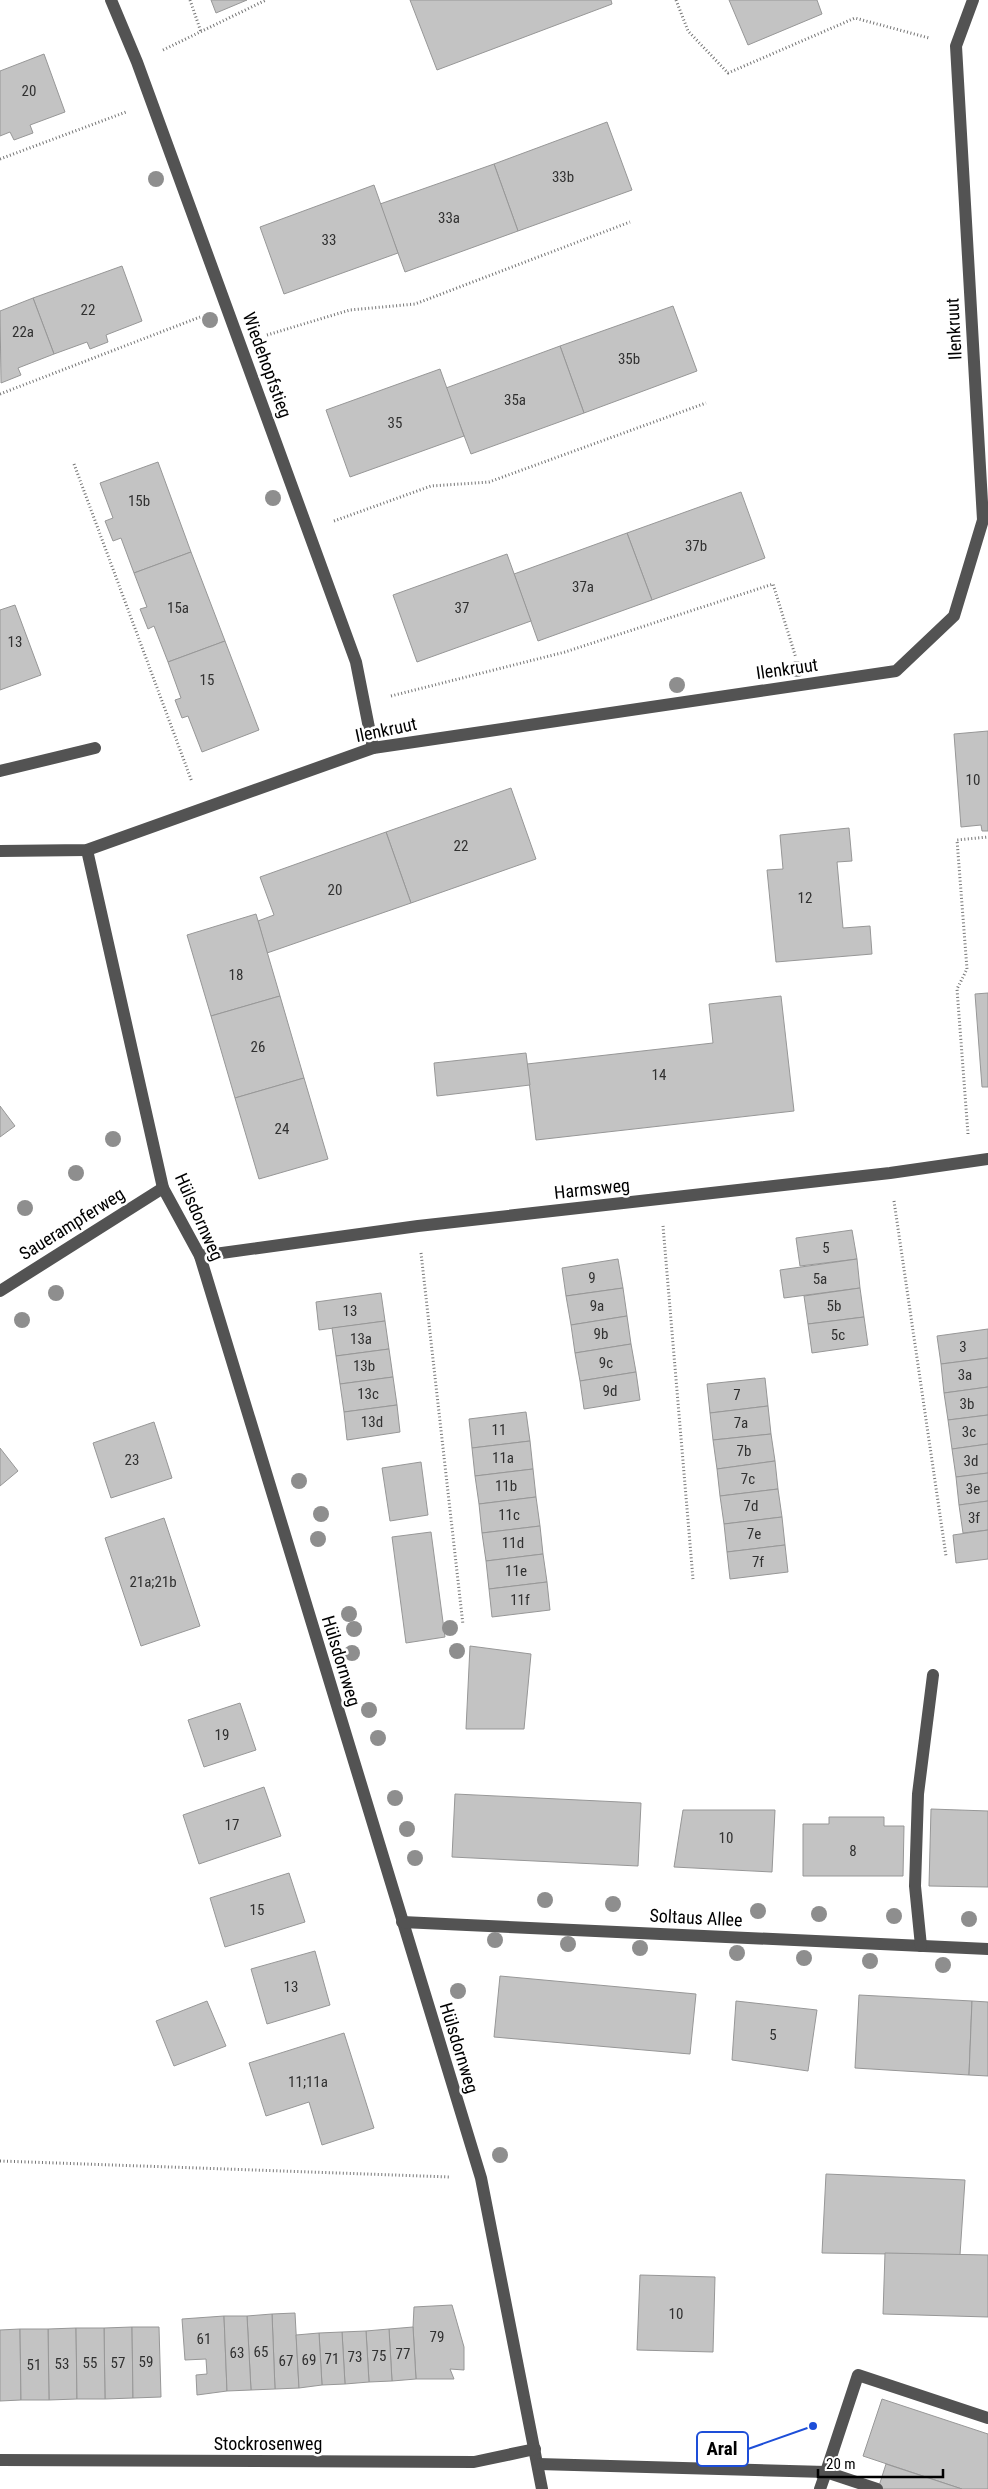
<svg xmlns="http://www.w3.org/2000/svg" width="988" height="2489" font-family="'Roboto Condensed',sans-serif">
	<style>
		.building { fill: #c3c3c3; stroke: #979797 }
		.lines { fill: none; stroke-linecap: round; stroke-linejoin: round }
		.path { stroke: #757575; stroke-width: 3; stroke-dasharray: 1 2.5; stroke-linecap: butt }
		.minor { stroke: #535353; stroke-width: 12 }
		.tree { fill: #8e8e8e }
		.labels { text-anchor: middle; stroke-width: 5; stroke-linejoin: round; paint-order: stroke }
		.number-label { font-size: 15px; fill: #313131 }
		.street-label { font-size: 18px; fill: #000; stroke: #fff }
		.leader { fill: none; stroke: #1d4ed8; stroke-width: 2 }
		.callout-dot { fill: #1d4ed8; stroke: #fff; stroke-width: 2 }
		.callout { fill: #fff; stroke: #1d4ed8; stroke-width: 2 }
		.callout-label { font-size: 19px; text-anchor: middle; font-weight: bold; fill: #000 }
	</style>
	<rect width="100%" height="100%" fill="#fff"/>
	<!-- building -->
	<g class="building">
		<path d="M211 0H247L216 13Z"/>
		<path d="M410 0H611L612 4 437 70Z"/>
		<path d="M729 0H817L822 14 748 45Z"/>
		<path d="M44 54 65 112 30 125 33 133 14 140 10 132 0 136V71Z"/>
		<path d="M607 122 632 190 518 231 494 164Z"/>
		<path d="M494 164 518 231 405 272 380 204Z"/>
		<path d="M374 185 398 253 284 294 260 227Z"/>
		<path d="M122 266 142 321 106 335 108 342 90 349 87 342 54 354 33 298Z"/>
		<path d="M33 298 54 354 18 368 21 375 1 383 0 311Z"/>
		<path d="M673 306 697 371 584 413 560 346Z"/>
		<path d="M560 346 584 413 471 454 446 388Z"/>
		<path d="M440 369 464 436 350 477 326 410Z"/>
		<path d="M158 462 191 552 134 573 121 538 113 541 105 521 113 518 100 483Z"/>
		<path d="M741 492 765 558 652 600 627 533Z"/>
		<path d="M627 533 652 600 538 641 514 574Z"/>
		<path d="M191 552 225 641 168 662 154 626 148 629 140 609 147 607 134 573Z"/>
		<path d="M507 554 531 621 417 662 393 595Z"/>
		<path d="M15 605 41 675 0 690V610Z"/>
		<path d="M225 641 259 730 202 752 188 716 182 718 175 700 181 698 168 662Z"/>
		<path d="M988 731V831H982L981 825 961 827 954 734Z"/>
		<path d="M511 788 536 859 411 903 386 832Z"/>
		<path d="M849 828 852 861 837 862 843 928 870 926 872 954 776 962 767 870 783 869 780 835Z"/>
		<path d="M386 832 411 903 267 953 258 921 274 915 260 877Z"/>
		<path d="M256 914 280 996 211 1016 187 935Z"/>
		<path d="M988 993V1087H982L975 994Z"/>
		<path d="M280 996 304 1078 235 1098 211 1016Z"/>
		<path d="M781 996 794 1111 536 1140 527 1064 713 1043 709 1004Z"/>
		<path d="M526 1053 530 1085 437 1096 434 1063Z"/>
		<path d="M304 1078 328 1159 259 1179 235 1098Z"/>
		<path d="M0 1106 15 1126 0 1137Z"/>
		<path d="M852 1230 857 1259 800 1266 796 1238Z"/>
		<path d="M618 1259 623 1288 566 1296 562 1268Z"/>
		<path d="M857 1259 860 1288 784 1298 780 1270Z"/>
		<path d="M623 1288 627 1316 571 1325 566 1296Z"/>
		<path d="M860 1288 864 1317 808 1324 804 1296Z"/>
		<path d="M381 1293 385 1321 319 1330 316 1302Z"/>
		<path d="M627 1316 631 1344 575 1353 571 1325Z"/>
		<path d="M864 1317 868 1345 812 1353 808 1324Z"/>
		<path d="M385 1321 389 1349 336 1356 332 1328Z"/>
		<path d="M988 1329V1358L941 1364 937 1336Z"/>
		<path d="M631 1344 636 1372 580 1381 575 1353Z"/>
		<path d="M389 1349 393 1377 340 1384 336 1356Z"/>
		<path d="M988 1358V1387L944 1393 941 1364Z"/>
		<path d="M636 1372 640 1400 584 1409 580 1381Z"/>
		<path d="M393 1377 397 1405 344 1412 340 1384Z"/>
		<path d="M765 1378 768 1406 710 1413 707 1384Z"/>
		<path d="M988 1387V1415L948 1420 944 1393Z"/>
		<path d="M397 1405 400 1432 347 1440 344 1412Z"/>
		<path d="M768 1406 771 1434 713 1440 710 1413Z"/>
		<path d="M526 1412 530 1441 472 1448 469 1419Z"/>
		<path d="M988 1415V1444L952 1449 948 1420Z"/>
		<path d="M154 1422 172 1478 111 1498 93 1443Z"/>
		<path d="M771 1434 775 1461 717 1469 713 1440Z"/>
		<path d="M530 1441 533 1469 475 1476 472 1448Z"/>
		<path d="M988 1444V1473L956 1477 952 1449Z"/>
		<path d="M0 1448 18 1471 0 1486Z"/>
		<path d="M775 1461 778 1489 720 1496 717 1469Z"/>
		<path d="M421 1462 428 1515 390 1521 382 1468Z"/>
		<path d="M533 1469 536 1497 479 1504 475 1476Z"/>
		<path d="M988 1473V1501L959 1505 956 1477Z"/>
		<path d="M778 1489 782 1517 724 1524 720 1496Z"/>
		<path d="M536 1497 540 1526 482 1533 479 1504Z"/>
		<path d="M988 1501V1530L963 1533 959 1505Z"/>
		<path d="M782 1517 785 1545 727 1552 724 1524Z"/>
		<path d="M164 1518 200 1626 141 1646 105 1538Z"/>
		<path d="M540 1526 543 1554 486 1561 482 1533Z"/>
		<path d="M988 1530V1559L956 1563 953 1535Z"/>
		<path d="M431 1532 445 1637 406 1643 392 1537Z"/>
		<path d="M785 1545 788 1572 730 1579 727 1552Z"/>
		<path d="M543 1554 547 1582 489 1589 486 1561Z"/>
		<path d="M547 1582 550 1610 492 1617 489 1589Z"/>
		<path d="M470 1646 531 1654 524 1729H466Z"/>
		<path d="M240 1703 256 1750 204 1767 188 1720Z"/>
		<path d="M264 1787 281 1836 199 1864 183 1815Z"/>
		<path d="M455 1794 641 1803 638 1866 452 1857Z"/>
		<path d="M931 1809 988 1811V1887L929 1886Z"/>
		<path d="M683 1810H775L772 1872 674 1867Z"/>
		<path d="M829 1817H884V1826H904L903 1876H803V1824H829Z"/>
		<path d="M289 1873 305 1922 225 1947 210 1898Z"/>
		<path d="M315 1951 330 2005 267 2024 251 1969Z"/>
		<path d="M500 1976 696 1994 690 2054 494 2037Z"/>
		<path d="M859 1995 972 2001 969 2075 855 2068Z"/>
		<path d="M207 2001 226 2046 174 2066 156 2021Z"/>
		<path d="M736 2001 817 2010 808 2071 732 2060Z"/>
		<path d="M972 2001 988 2002V2076L969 2075Z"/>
		<path d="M344 2033 374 2128 322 2145 309 2102 266 2116 249 2063Z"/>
		<path d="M826 2174 965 2180 960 2255 822 2253Z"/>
		<path d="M885 2253 988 2255V2317L883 2314Z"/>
		<path d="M640 2275 715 2277 713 2352 637 2350Z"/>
		<path d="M452 2305 464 2347V2370L450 2369 454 2379H416L413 2327 414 2307Z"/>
		<path d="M295 2313 299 2388 275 2389 272 2314Z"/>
		<path d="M272 2314 275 2389 251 2390 247 2316Z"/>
		<path d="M224 2316 227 2391 197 2395 196 2375 207 2374 206 2359 185 2360 182 2319Z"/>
		<path d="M224 2316H247L251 2390 227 2391Z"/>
		<path d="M132 2327 133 2398 105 2399 104 2328Z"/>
		<path d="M132 2327H159L161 2397 133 2398Z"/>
		<path d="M413 2327 416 2379 392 2381 389 2329Z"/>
		<path d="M76 2328 77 2399 49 2400 48 2329Z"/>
		<path d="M76 2328H104L105 2399H77Z"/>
		<path d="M20 2329 21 2400 0 2401V2330Z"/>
		<path d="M20 2329H48L49 2400H21Z"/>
		<path d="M389 2329 392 2381 369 2382 366 2331Z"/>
		<path d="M366 2331 369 2382 345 2384 342 2332Z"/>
		<path d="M342 2332 345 2384 322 2385 319 2333Z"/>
		<path d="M319 2333 322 2385 299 2388 296 2335Z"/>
		<path d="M882 2399 988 2434V2489H962L863 2456Z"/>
		<path d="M886 2464 962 2489H878Z"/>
	</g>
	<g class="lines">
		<!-- path -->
		<g class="path">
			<path d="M190 0 201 32"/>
			<path d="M676 0 688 31 728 73 855 18 929 38"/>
			<path d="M163 50 266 0"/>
			<path d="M0 159 126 112"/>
			<path d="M267 335 350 310 415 304 630 222"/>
			<path d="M0 394 200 317"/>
			<path d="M74 464 192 782"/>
			<path d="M334 521 431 486 489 482 706 403"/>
			<path d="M391 696 565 652 773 584 796 658"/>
			<path d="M968 1134 957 989 967 969 957 840 988 837"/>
			<path d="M894 1201 946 1556"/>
			<path d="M663 1226 693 1579"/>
			<path d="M421 1253 463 1625"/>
			<path d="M0 2161 451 2177"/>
		</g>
		<!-- minor -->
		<g class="minor">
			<path d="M111 0 137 62 356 662 373 748"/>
			<path d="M0 771 95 748"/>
			<path d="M87 850 163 1188 200 1256 481 2178 542 2489"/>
			<path d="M0 851 87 850 373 748 896 671 954 616 983 520 956 46 973 0"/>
			<path d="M200 1256 418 1226 890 1173 988 1159"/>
			<path d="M0 1291 163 1188"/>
			<path d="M402 1922 988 1949"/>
			<path d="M921 1946 915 1886 918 1794 933 1675"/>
			<path d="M0 2460 474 2462 535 2449"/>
			<path d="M538 2464 826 2472 858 2375 988 2418"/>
			<path d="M820 2489 826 2472 877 2489"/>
		</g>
	</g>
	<!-- trees -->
	<g class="tree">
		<circle cx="156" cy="179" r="8"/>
		<circle cx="210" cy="320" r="8"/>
		<circle cx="273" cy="498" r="8"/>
		<circle cx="797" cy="669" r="8"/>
		<circle cx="677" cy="685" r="8"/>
		<circle cx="113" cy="1139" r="8"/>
		<circle cx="76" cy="1173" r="8"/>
		<circle cx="25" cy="1208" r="8"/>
		<circle cx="56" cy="1293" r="8"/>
		<circle cx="22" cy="1320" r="8"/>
		<circle cx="299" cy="1481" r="8"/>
		<circle cx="321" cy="1514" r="8"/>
		<circle cx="318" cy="1539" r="8"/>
		<circle cx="349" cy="1614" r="8"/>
		<circle cx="450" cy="1628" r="8"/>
		<circle cx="354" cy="1629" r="8"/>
		<circle cx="457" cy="1651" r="8"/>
		<circle cx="352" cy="1653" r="8"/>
		<circle cx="369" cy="1710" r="8"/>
		<circle cx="378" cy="1738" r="8"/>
		<circle cx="395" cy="1798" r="8"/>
		<circle cx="407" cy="1829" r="8"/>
		<circle cx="415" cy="1858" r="8"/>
		<circle cx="545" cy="1900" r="8"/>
		<circle cx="613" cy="1904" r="8"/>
		<circle cx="758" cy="1911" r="8"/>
		<circle cx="819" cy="1914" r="8"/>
		<circle cx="894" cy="1916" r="8"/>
		<circle cx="969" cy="1919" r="8"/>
		<circle cx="495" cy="1940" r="8"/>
		<circle cx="568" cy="1944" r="8"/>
		<circle cx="640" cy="1948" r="8"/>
		<circle cx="737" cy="1953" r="8"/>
		<circle cx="804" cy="1958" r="8"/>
		<circle cx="870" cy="1961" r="8"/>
		<circle cx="943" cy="1965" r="8"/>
		<circle cx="458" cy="1991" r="8"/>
		<circle cx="500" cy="2155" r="8"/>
	</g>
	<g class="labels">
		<!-- number labels -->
		<g class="number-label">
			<text x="29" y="96">20</text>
			<text x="563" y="182">33b</text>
			<text x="449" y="223">33a</text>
			<text x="329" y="245">33</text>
			<text x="88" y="315">22</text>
			<text x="23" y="337">22a</text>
			<text x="629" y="364">35b</text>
			<text x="515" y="405">35a</text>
			<text x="395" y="428">35</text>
			<text x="139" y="506">15b</text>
			<text x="696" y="551">37b</text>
			<text x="583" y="592">37a</text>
			<text x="178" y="613">15a</text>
			<text x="462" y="613">37</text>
			<text x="15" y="647">13</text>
			<text x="207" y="685">15</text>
			<text x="973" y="785">10</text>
			<text x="461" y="851">22</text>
			<text x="335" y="895">20</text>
			<text x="805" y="903">12</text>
			<text x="236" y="980">18</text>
			<text x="258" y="1052">26</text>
			<text x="659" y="1080">14</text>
			<text x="282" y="1134">24</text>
			<text x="826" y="1253">5</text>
			<text x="592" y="1283">9</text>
			<text x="820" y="1284">5a</text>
			<text x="597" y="1311">9a</text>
			<text x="834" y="1311">5b</text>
			<text x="350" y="1316">13</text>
			<text x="601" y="1339">9b</text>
			<text x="838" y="1340">5c</text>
			<text x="361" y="1344">13a</text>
			<text x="963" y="1352">3</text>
			<text x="606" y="1368">9c</text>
			<text x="364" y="1371">13b</text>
			<text x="965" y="1380">3a</text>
			<text x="610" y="1396">9d</text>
			<text x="368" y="1399">13c</text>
			<text x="737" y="1400">7</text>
			<text x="967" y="1409">3b</text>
			<text x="372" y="1427">13d</text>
			<text x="741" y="1428">7a</text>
			<text x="499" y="1435">11</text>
			<text x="969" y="1437">3c</text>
			<text x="744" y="1456">7b</text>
			<text x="503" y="1463">11a</text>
			<text x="132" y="1465">23</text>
			<text x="971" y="1466">3d</text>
			<text x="748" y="1484">7c</text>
			<text x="506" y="1491">11b</text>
			<text x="973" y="1494">3e</text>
			<text x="751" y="1511">7d</text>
			<text x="509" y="1520">11c</text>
			<text x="974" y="1523">3f</text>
			<text x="754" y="1539">7e</text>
			<text x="513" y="1548">11d</text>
			<text x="758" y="1567">7f</text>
			<text x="516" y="1576">11e</text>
			<text x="153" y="1587">21a;21b</text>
			<text x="520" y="1605">11f</text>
			<text x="222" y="1740">19</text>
			<text x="232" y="1830">17</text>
			<text x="726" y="1843">10</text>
			<text x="853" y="1856">8</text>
			<text x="257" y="1915">15</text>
			<text x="291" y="1992">13</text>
			<text x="773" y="2040">5</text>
			<text x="308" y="2087">11;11a</text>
			<text x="676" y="2319">10</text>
			<text x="437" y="2342">79</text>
			<text x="204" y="2344">61</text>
			<text x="261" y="2357">65</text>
			<text x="237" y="2358">63</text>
			<text x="403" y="2359">77</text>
			<text x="379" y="2361">75</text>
			<text x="355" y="2362">73</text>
			<text x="332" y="2364">71</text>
			<text x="309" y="2365">69</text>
			<text x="286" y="2366">67</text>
			<text x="146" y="2367">59</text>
			<text x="90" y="2368">55</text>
			<text x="118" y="2368">57</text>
			<text x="62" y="2369">53</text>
			<text x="34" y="2370">51</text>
		</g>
		<!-- street labels -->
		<g class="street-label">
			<text transform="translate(954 329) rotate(-93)" y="6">Ilenkruut</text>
			<text transform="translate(267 365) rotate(70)" y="6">Wiedehopfstieg</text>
			<text transform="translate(787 669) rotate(-8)" y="6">Ilenkruut</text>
			<text transform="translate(386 730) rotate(-12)" y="6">Ilenkruut</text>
			<text transform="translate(592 1189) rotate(-6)" y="6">Harmsweg</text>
			<text transform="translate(199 1217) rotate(66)" y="6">Hülsdornweg</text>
			<text transform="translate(72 1224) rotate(-32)" y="6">Sauerampferweg</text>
			<text transform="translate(341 1661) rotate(73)" y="6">Hülsdornweg</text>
			<text transform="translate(696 1918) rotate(3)" y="6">Soltaus Allee</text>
			<text transform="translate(459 2048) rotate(73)" y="6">Hülsdornweg</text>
			<text x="268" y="2450">Stockrosenweg</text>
		</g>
	</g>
	<!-- callouts -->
	<path class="leader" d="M813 2426L748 2449"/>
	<circle class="callout-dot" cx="813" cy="2426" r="5"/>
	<rect class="callout" x="697" y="2432" width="51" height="34" rx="5"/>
	<g class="callout-label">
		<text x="722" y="2455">Aral</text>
	</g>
	<!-- scale -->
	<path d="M818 2469v8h125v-8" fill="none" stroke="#000000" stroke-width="2.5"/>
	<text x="826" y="2469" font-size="15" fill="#000000" stroke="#ffffff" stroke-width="4" paint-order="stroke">20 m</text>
</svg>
